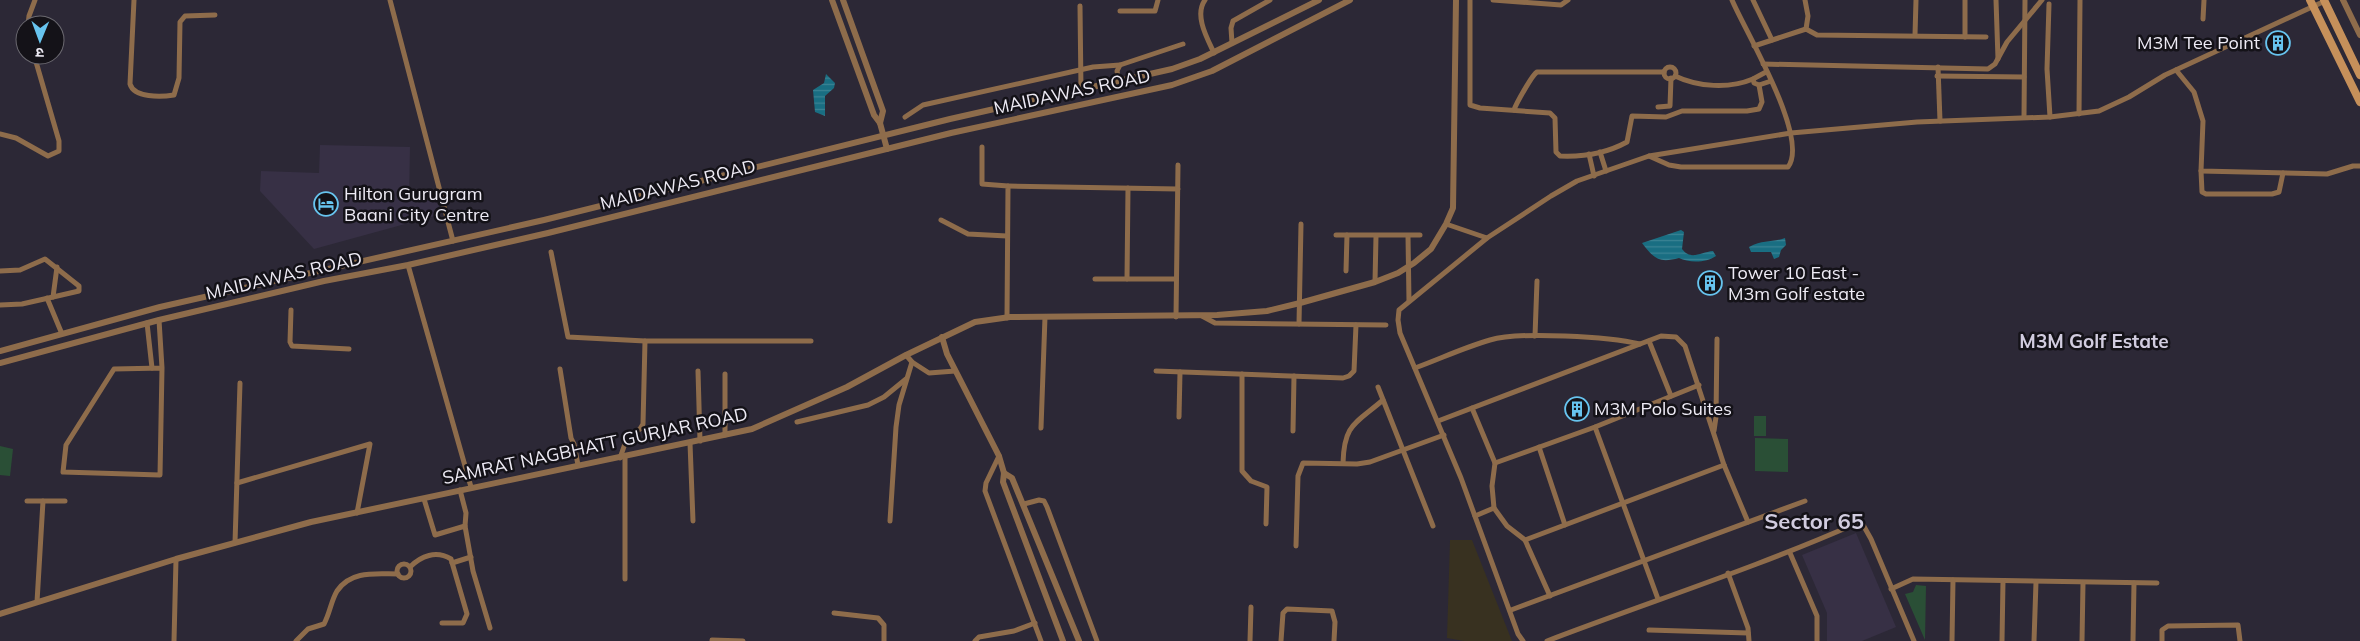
<svg xmlns="http://www.w3.org/2000/svg" width="2360" height="641" font-family="Mulish,'Noto Sans Devanagari',sans-serif">
	<style>
		.built { fill: #373045 }
		.education { fill: #383120 }
		.park { fill: #2a4f36 }
		.water { fill: url(#water-rules) }
		.lines { fill: none; stroke-linecap: round; stroke-linejoin: round }
		.minor { stroke: #8e6c4b; stroke-width: 5 }
		.tertiary { stroke: #8e6c4b; stroke-width: 6 }
		.secondary { stroke: #c6905a; stroke-width: 8 }
		.labels { text-anchor: middle; stroke-width: 5; stroke-linejoin: round; paint-order: stroke }
		.poi-label { font-size: 18px; fill: #eeebf5; stroke: #141218; text-anchor: start }
		.street-label { font-size: 18px; fill: #eeebf5; stroke: #141218 }
		.neighbourhood-label { font-size: 19px; font-weight: bold; fill: #d1ccdf; stroke: #141218 }
		.district-label { font-size: 22px; font-weight: bold; fill: #d1ccdf; stroke: #141218 }
	</style>
	<defs>
		<pattern id="water-rules" width="6" height="5" patternUnits="userSpaceOnUse" patternTransform="scale(1.25)"><rect width="6" height="5" fill="#196e82"/><path d="M0 2.5h6" fill="none" stroke="#3b8394"/></pattern>
	</defs>
	<rect width="100%" height="100%" fill="#2c2836"/>
	<!-- built -->
	<g class="built">
		<path d="M320 145 410 147 409 200 439 201 438 215 314 249 260 191 261 171 319 173Z"/>
		<path d="M1856 533 1896 627 1862 641H1827V613L1802 555Z"/>
	</g>
	<!-- education -->
	<path class="education" d="M1450 540H1472L1512 641H1464L1447 638Z"/>
	<!-- park -->
	<g class="park">
		<rect x="1754" y="416" width="12" height="20"/>
		<path d="M1755 438 1788 439V472L1755 471Z"/>
		<path d="M0 446 13 449 10 476 0 475Z"/>
		<path d="M1916 585 1926 586 1925 640 1905 594 1913 592Z"/>
	</g>
	<!-- water -->
	<g class="water">
		<path d="M826 74 835 83 834 88 825 96V116L815 112 813 90 824 83Z"/>
		<path d="M1681 230 1684 232 1682 249C1691 261 1701 252 1713 251L1716 256C1706 263 1689 263 1679 258 1660 263 1655 260 1642 243Z"/>
		<path d="M1785 238 1786 245 1781 250 1779 257 1774 259 1771 252H1751L1749 247C1764 239 1771 243 1785 238Z"/>
	</g>
	<g class="lines">
		<!-- minor -->
		<g class="minor">
			<path d="M134 0 130 84C134 98 161 97 174 95L179 78 180 22 185 16 215 15"/>
			<path d="M390 0 453 241"/>
			<path d="M1205 0C1194 15 1207 38 1214 53"/>
			<path d="M1470 0V105L1480 108 1550 113 1555 118 1556 152 1560 156C1583 157 1607 153 1627 142L1632 116 1666 117 1682 111H1747L1759 109 1762 102 1759 85"/>
			<path d="M1493 0 1561 5 1568 0"/>
			<path d="M1753 0 1772 40"/>
			<path d="M1805 0 1808 16 1806 29"/>
			<path d="M1996 0 1998 59"/>
			<path d="M2049 4 2047 69 2050 117"/>
			<path d="M1080 6 1081 90"/>
			<path d="M1120 11H1155L1158 0"/>
			<path d="M2203 19 2204 0"/>
			<path d="M28 25 29 16 35 0"/>
			<path d="M1806 29 1817 35 1986 37"/>
			<path d="M1915 35 1916 0"/>
			<path d="M1965 37V0"/>
			<path d="M1232 43 1231 28 1233 21 1270 0"/>
			<path d="M1754 46 1806 29"/>
			<path d="M1763 64 1988 69 1995 64 2007 42 2042 0"/>
			<path d="M1938 67 1940 121"/>
			<circle cx="1670" cy="73" r="6"/>
			<path d="M2176 70 2194 92 2203 121 2201 171 2327 174 2353 166H2360"/>
			<path d="M1766 72 1753 79 1754 83 1759 85 1771 81"/>
			<path d="M1675 76C1698 87 1729 89 1753 79"/>
			<path d="M1937 76 2024 77"/>
			<path d="M1119 81 1117 71 1120 65 1183 44"/>
			<path d="M1658 107 1670 106 1671 78"/>
			<path d="M1514 110C1516 104 1532 75 1537 72H1664"/>
			<path d="M2079 114 2080 0"/>
			<path d="M905 117 923 105 1093 67 1120 65"/>
			<path d="M2024 117 2025 0"/>
			<path d="M0 134 16 138 48 156 59 151V141L34 55"/>
			<path d="M982 147V184L1008 186 1007 318"/>
			<path d="M1600 152 1606 171"/>
			<path d="M1589 154 1594 176"/>
			<path d="M1649 156 1791 133 1917 122 2050 117 2099 111 2129 97 2165 75 2325 1"/>
			<path d="M2201 171 2202 192 2206 194H2272L2279 192 2283 173"/>
			<path d="M1008 186 1178 189"/>
			<path d="M941 220 968 234 1007 236"/>
			<path d="M1446 224 1487 238"/>
			<path d="M1336 235H1420"/>
			<path d="M1408 236 1409 301"/>
			<path d="M551 252 568 337 645 341"/>
			<path d="M408 265 471 487"/>
			<path d="M0 271 20 270 45 259 79 286V291L53 297"/>
			<path d="M1346 271 1347 235"/>
			<path d="M1095 279H1176"/>
			<path d="M1127 279 1128 188"/>
			<path d="M1375 282 1376 236"/>
			<path d="M47 298 62 334"/>
			<path d="M0 305 22 304 53 297 57 267"/>
			<path d="M291 310 290 342 292 346 349 349"/>
			<path d="M1202 316 1215 323 1386 325"/>
			<path d="M1176 317 1178 165"/>
			<path d="M159 320 162 368 160 475 63 472 66 445 114 369 162 368"/>
			<path d="M147 323 152 368"/>
			<path d="M1299 324 1301 224"/>
			<path d="M1535 336 1537 281"/>
			<path d="M1649 341 1671 396"/>
			<path d="M912 362 929 373 955 371"/>
			<path d="M1415 368C1440 359 1465 347 1490 340 1520 331 1610 337 1640 344"/>
			<path d="M560 369 571 438 574 444 578 465"/>
			<path d="M698 371 700 441"/>
			<path d="M1156 371 1343 378 1349 376 1354 371 1356 325"/>
			<path d="M1242 374V471L1251 481 1267 487 1266 524"/>
			<path d="M1378 387 1433 526"/>
			<path d="M1472 408 1495 463 1492 486 1494 508 1507 526 1525 540 1724 465"/>
			<path d="M1179 417 1180 372"/>
			<path d="M1438 421 1661 336 1676 337 1685 346 1724 465 1748 522"/>
			<path d="M797 422 868 405 884 397 906 379"/>
			<path d="M1595 427 1658 599"/>
			<path d="M1041 428 1045 317"/>
			<path d="M1293 431 1294 376"/>
			<path d="M1714 431 1716 417 1717 339"/>
			<path d="M725 435V374"/>
			<path d="M690 443 693 521"/>
			<path d="M1539 447 1565 525"/>
			<path d="M999 456 986 483 985 491 1041 641"/>
			<path d="M620 458 627 438 640 429 643 424 645 341H811"/>
			<path d="M1343 463C1344 424 1355 424 1383 400"/>
			<path d="M1495 463 1595 427 1699 385"/>
			<path d="M237 483 370 444 357 513"/>
			<path d="M460 490 466 513 465 526"/>
			<path d="M424 499 435 535 465 526 473 571 490 628"/>
			<path d="M27 501H65"/>
			<path d="M1024 504 1039 500 1044 501 1047 507 1097 641"/>
			<path d="M1475 516 1494 508"/>
			<path d="M890 521 896 427 899 405 912 362 906 355"/>
			<path d="M1525 540 1550 596"/>
			<path d="M235 543 240 383"/>
			<path d="M1296 546 1298 476 1303 463 1357 464 1370 462 1444 435"/>
			<path d="M1790 553 1817 616V641"/>
			<path d="M452 563 471 557"/>
			<circle cx="404" cy="571" r="7"/>
			<path d="M410 567C421 556 436 550 451 559L467 614 463 623H442"/>
			<path d="M1728 573 1748 628 1749 641"/>
			<path d="M625 579V457"/>
			<path d="M1891 589 1913 579 2157 583"/>
			<path d="M37 602 43 501"/>
			<path d="M1511 610 1805 501"/>
			<path d="M834 613 878 618 884 625V641"/>
			<path d="M1649 630 1748 633"/>
			<path d="M712 640 743 641"/>
			<path d="M174 641 176 559"/>
			<path d="M296 641 308 629 324 624C330 613 331 601 337 591 351 570 376 574 398 574"/>
			<path d="M975 641 979 637 1014 631 1035 623"/>
			<path d="M1250 641 1251 607"/>
			<path d="M1281 641 1283 613 1287 609 1332 611 1335 622 1334 641"/>
			<path d="M1523 641 1518 634 1461 478 1400 333 1398 320 1399 310 1487 238 1551 196 1577 181 1649 156 1669 165 1681 167H1788C1810 138 1746 33 1732 0"/>
			<path d="M1547 641C1649 602 1755 568 1855 524L1862 523 1871 539 1914 641"/>
			<path d="M1952 641 1953 580"/>
			<path d="M2002 641 2003 581"/>
			<path d="M2034 641 2036 582"/>
			<path d="M2082 641 2083 583"/>
			<path d="M2133 641 2134 583"/>
			<path d="M2162 641V630L2168 626 2238 625 2240 641"/>
		</g>
		<!-- tertiary -->
		<g class="tertiary">
			<path d="M832 0 874 115 880 123 887 149"/>
			<path d="M843 0 883 111 880 123"/>
			<path d="M2343 0 2360 35"/>
			<path d="M942 337 947 354 999 456 1004 473 1003 482 1063 641"/>
			<path d="M0 351 160 307 544 220 950 119 1172 69 1200 59 1319 0"/>
			<path d="M0 363 159 320 324 281 408 265 548 233 951 133 1172 85 1212 71 1350 0"/>
			<path d="M1004 473 1012 478 1079 641"/>
			<path d="M0 614 176 559 311 522 752 429 847 387 906 355 975 322 1010 317 1217 315 1267 311 1300 303 1375 282 1398 273 1414 263 1431 249 1446 224 1453 208 1456 0"/>
		</g>
		<!-- secondary -->
		<g class="secondary">
			<path d="M2310 0 2360 102"/>
			<path d="M2324 0 2360 75"/>
		</g>
	</g>
	<!-- icons -->
	<defs>
		<g id="building-ring" transform="scale(1.25)"><circle r="9.5" fill="#141218" stroke="#67c4ef" stroke-width="1.5"/><path d="M-4-6H4V6H1V3H-1V6H-4ZM-2.5-4.3h1.7v1.8h-1.7ZM.8-4.3h1.7v1.8H.8ZM-2.5-1h1.7V.8h-1.7ZM.8-1h1.7V.8H.8Z" fill="#67c4ef"/></g>
		<g id="hotel-ring" transform="scale(1.25)"><circle r="9.5" fill="#141218" stroke="#67c4ef" stroke-width="1.5"/><path d="M-6-4.5h1.5V1H6V5H4.5V3h-9V5H-6ZM-4 0a1.8 1.8 0 1 1 3.6 0ZM.5 0V-2.5h3Q6-2.5 6 0Z" fill="#67c4ef"/></g>
	</defs>
	<g fill-rule="evenodd">
		<use href="#building-ring" x="2278" y="43"/>
		<use href="#hotel-ring" x="326" y="204"/>
		<use href="#building-ring" x="1710" y="283"/>
		<use href="#building-ring" x="1577" y="409"/>
	</g>
	<g class="labels">
		<!-- poi labels -->
		<g class="poi-label">
			<text x="2260" y="49" text-anchor="end">M3M Tee Point</text>
			<text x="344" y="200">Hilton Gurugram<tspan x="344" dy="21">Baani City Centre</tspan></text>
			<text x="1728" y="279">Tower 10 East -<tspan x="1728" dy="21">M3m Golf estate</tspan></text>
			<text x="1594" y="415">M3M Polo Suites</text>
		</g>
		<!-- street labels -->
		<g class="street-label">
			<text transform="translate(1072 92) rotate(-12)" y="6">MAIDAWAS ROAD</text>
			<text transform="translate(678 185) rotate(-14)" y="6">MAIDAWAS ROAD</text>
			<text transform="translate(284 276) rotate(-13)" y="6">MAIDAWAS ROAD</text>
			<text transform="translate(595 446) rotate(-12)" y="6">SAMRAT NAGBHATT GURJAR ROAD</text>
		</g>
		<!-- neighbourhood labels -->
		<g class="neighbourhood-label">
			<text x="2094" y="348">M3M Golf Estate</text>
		</g>
		<!-- district labels -->
		<g class="district-label">
			<text x="1814" y="529">Sector 65</text>
		</g>
	</g>
	<!-- north arrow -->
	<g transform="translate(40 40) rotate(181)"><circle r="24" fill="#141218" stroke="#6b6970"/>
	<path d="M0-4L9 19L0 12L-9 19Z" fill="#67c4ef"/>
	<text y="-8" font-size="14" font-weight="bold" text-anchor="middle" fill="#eeebf5">उ</text>
	</g>
</svg>
